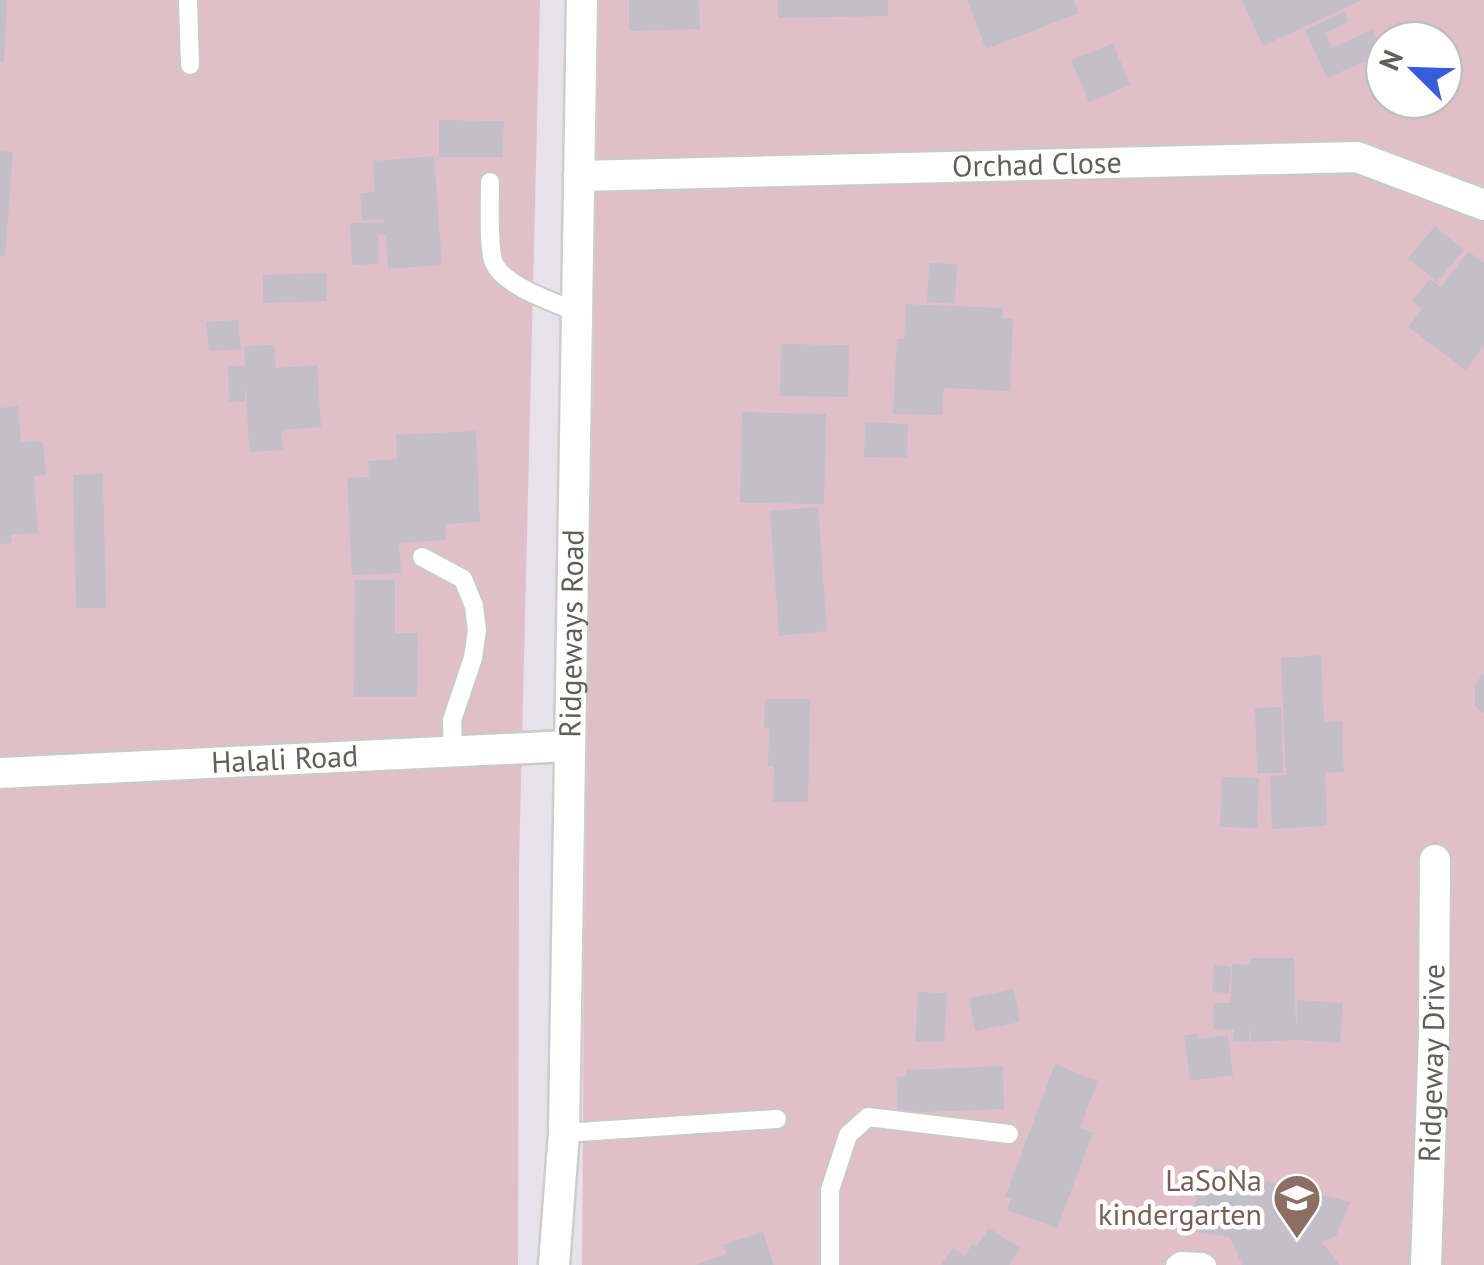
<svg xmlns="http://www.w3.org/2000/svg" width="1484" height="1265" font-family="'PT Sans',sans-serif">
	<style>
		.green { fill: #e1bfc9; fill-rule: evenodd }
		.building { fill: #c3bfc9 }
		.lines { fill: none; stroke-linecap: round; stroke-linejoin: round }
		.lane-casing { stroke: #c9cbc4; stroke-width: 22 }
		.street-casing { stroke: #c9cbc4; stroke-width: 35 }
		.secondary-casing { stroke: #cccec7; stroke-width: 35 }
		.lane { stroke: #fff; stroke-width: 18 }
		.street { stroke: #fff; stroke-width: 30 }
		.secondary { stroke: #fff; stroke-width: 30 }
		.labels { text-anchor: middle; stroke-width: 9; stroke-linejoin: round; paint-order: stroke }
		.street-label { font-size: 30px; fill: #5f6159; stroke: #fff }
		.education-label { font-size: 30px; fill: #785e54; stroke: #fff; text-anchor: end }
	</style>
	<rect width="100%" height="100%" fill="#e6e1eb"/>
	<!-- green -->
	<g class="green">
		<path d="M0 0H540L519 864 518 1265H0Z"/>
		<path d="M590 0H1484V1265H582ZM1384 40H1444V100H1384Z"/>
	</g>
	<!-- building -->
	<g class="building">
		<path d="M0 0H7L4 61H0Z"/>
		<path d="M629 0H699L700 29 629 31Z"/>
		<path d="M778 0H888V16L778 18Z"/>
		<path d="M967 0H1074L1079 13 986 49Z"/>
		<path d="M1242 0H1362L1263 46Z"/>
		<path d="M1344 12 1349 22 1325 33 1332 48 1373 29 1384 53 1327 78 1305 30Z"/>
		<path d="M1113 43 1130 85 1089 102 1071 60Z"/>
		<path d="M439 120 504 121 503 157H439Z"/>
		<path d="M0 151 13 152 5 256H0Z"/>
		<path d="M434 156 442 265 388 269 386 234 378 235 379 264 352 265 350 223 385 222 384 219 362 221 360 193 375 192 373 161Z"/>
		<path d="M1435 226 1464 250 1437 282 1408 258Z"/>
		<path d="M1468 251 1484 263V346L1466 370 1408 327 1422 309 1412 301 1430 279 1441 287Z"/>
		<path d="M929 263 957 264 955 304 927 302Z"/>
		<path d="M326 273 327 301 263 303V275Z"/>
		<path d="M906 304 1003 308 1002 318 1013 319 1010 391 944 388 942 415 893 414 897 339H904Z"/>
		<path d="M238 320 241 349 209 351 206 322Z"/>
		<path d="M781 344 849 345 848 397 780 396Z"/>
		<path d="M274 345 276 368 317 365 321 427 281 430 283 450 249 452 246 385 245 401 229 402 228 366H245L244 346Z"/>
		<path d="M18 406 21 442 43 441 46 475 34 476 38 533 11 535 12 543 0 544V408Z"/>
		<path d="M742 412 826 414 824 504 740 503Z"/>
		<path d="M865 422 908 424 907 458 864 457Z"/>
		<path d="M476 431 480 522 445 524 446 540 399 543 401 573 352 575 347 478 369 477 368 461 397 459 396 435Z"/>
		<path d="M103 474 106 608H76L73 475Z"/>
		<path d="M818 507 827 631 779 636 770 511Z"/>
		<path d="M355 580H395V633H418L417 697H354Z"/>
		<path d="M1321 655 1324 722 1342 721 1344 772 1325 773 1327 826 1272 829 1270 776 1286 775 1281 658Z"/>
		<path d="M1484 672V714L1475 706V684Z"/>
		<path d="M765 699H810L808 802H773L774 766H768L769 728 764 727Z"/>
		<path d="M1281 707 1283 773H1257L1255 708Z"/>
		<path d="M1222 777 1259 778 1257 828 1220 827Z"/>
		<path d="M1251 958H1294L1296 1028 1298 1000 1343 1003 1340 1043 1296 1040 1251 1042V1024L1249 1042 1233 1041 1234 1030 1213 1029 1214 1003H1231L1232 964 1251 965Z"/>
		<path d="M1214 965 1231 966 1229 993 1212 992Z"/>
		<path d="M1014 989 1020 1022 975 1031 969 998Z"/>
		<path d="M918 992 947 993 944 1042 915 1041Z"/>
		<path d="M1197 1034 1198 1039 1228 1035 1233 1075 1190 1081 1184 1035Z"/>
		<path d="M1055 1064 1098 1081 1080 1128 1093 1133 1057 1228 1007 1210 1011 1199 1005 1197Z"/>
		<path d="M1003 1066 1004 1109 898 1113 896 1077 906 1076V1070Z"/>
		<path d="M1202 1165 1350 1202 1336 1236 1322 1242 1340 1265H1242L1230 1237 1191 1231Z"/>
		<path d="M989 1228 1020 1248 1009 1265H941L953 1248 965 1256 972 1244 977 1246Z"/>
		<path d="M763 1232 774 1265H695L726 1254 723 1245Z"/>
	</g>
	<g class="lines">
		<!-- lane casing -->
		<g class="lane-casing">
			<g id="lane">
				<path d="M188 0 190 65"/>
				<path d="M490 182C490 200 488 249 494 263 504 286 554 302 577 312"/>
				<path d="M422 557 463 579 474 606 477 630 473 658 452 720 453 752"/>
				<path d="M564 1133 777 1119"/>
				<path d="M830 1265V1190L848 1135 868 1117 1009 1134"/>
				<path d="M1175 1265 1180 1261 1202 1262 1207 1265"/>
			</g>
		</g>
		<!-- street casing -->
		<g class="street-casing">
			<g id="street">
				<path id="s1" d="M579 176 1357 157 1484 205"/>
				<path id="s2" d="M0 773 569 746"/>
				<path id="s3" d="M1426 1265 1434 1032 1435 860"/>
			</g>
		</g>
		<!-- secondary casing -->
		<g class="secondary-casing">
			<g id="secondary">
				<path id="s4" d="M554 1265 564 1133 582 0"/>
			</g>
		</g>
		<!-- lane -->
		<use href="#lane" class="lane"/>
		<!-- street -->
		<use href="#street" class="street"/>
		<!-- secondary -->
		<use href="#secondary" class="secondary"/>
	</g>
	<!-- icons -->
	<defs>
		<g id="school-pin" transform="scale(2.5)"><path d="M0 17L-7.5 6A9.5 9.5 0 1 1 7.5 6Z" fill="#8d6e63" stroke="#fff"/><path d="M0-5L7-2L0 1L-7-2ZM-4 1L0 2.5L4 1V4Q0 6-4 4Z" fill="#fff"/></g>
	</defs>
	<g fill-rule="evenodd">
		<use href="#school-pin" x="1297" y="1198"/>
	</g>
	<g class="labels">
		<!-- street labels -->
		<g class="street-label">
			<text dy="10" stroke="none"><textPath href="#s1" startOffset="458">Orchad Close</textPath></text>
			<text dy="10" stroke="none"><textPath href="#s4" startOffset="632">Ridgeways Road</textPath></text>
			<text dy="10" stroke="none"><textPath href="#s2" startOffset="285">Halali Road</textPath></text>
			<text dy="10" stroke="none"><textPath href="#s3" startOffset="202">Ridgeway Drive</textPath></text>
		</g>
		<!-- education labels -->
		<g class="education-label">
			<text x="1262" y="1191">LaSoNa<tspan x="1262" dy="34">kindergarten</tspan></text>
		</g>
	</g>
	<!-- north arrow -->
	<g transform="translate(1414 70) rotate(293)"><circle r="48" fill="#ffffff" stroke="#bfc0bd" stroke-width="2.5"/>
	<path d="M0-8L18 38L0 25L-18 38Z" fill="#385dda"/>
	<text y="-15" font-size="28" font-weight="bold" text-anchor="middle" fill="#5f6159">N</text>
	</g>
</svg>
